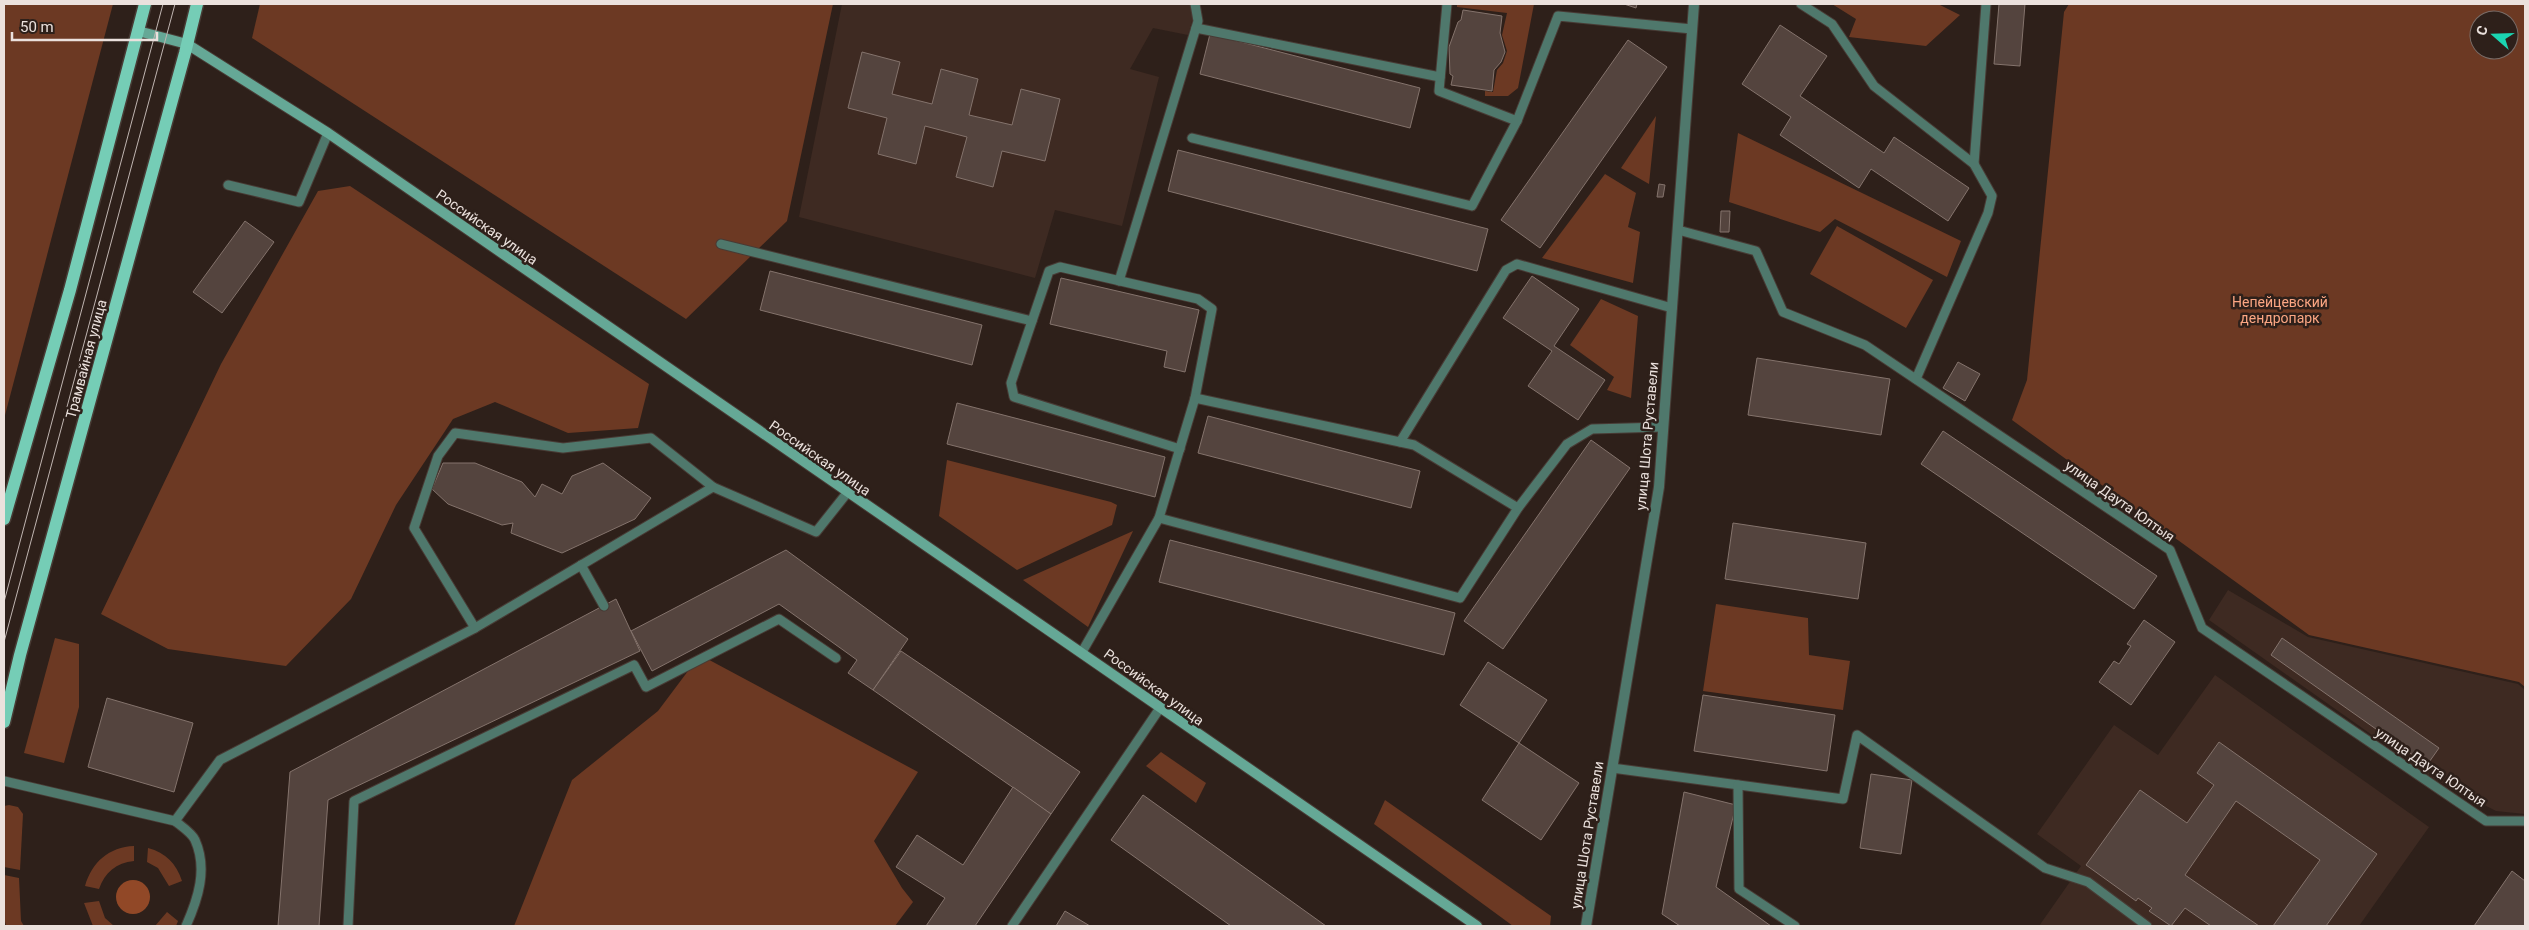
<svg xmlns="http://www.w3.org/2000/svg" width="2529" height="930" font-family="Roboto,sans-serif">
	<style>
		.built { fill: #3e2a22 }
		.green { fill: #6c3923; fill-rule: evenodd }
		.water { fill: #914827 }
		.building { fill: #54443e; stroke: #84736c }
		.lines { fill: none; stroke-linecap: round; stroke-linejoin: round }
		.service-casing { stroke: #483b35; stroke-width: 11 }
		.tertiary-casing { stroke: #483b35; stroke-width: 12 }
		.secondary-casing { stroke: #483b35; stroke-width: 12 }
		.primary-casing { stroke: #483b35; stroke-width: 15 }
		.service { stroke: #4f786c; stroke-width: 9 }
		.tertiary { stroke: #4f786c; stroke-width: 10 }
		.secondary { stroke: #65a896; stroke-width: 10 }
		.primary { stroke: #75cdb6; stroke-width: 12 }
		.tram { stroke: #c0b5b1; stroke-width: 1 }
		.labels { text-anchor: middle; stroke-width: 5; stroke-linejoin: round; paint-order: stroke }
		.street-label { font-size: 14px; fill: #ebe1dd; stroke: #2e201a }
		.park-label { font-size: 14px; fill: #fba683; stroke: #2e201a }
	</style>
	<rect width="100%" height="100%" fill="#2e201a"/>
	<!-- built -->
	<g class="built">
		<path d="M842 4H1197L1188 35 1153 28 1130 69 1159 77 1122 226 1055 210 1035 278 799 217Z"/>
		<path d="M2228 590 2308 637 2518 684 2525 690V814L2496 811 2436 780 2209 620Z"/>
		<path d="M2215 675 2429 827 2359 926H2039L2081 866 2037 834 2114 725 2158 755Z"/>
	</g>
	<!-- green -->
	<g class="green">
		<path d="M4 4H113L4 419Z"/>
		<path d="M260 4H833L787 221 686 319 252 38Z"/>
		<path d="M1457 4H1534L1518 88 1508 96H1485V91L1493 92 1497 70 1503 63 1507 51 1502 35 1507 13 1457 7Z"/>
		<path d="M1832 4H1938L1960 15 1926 46 1849 37 1856 19Z"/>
		<path d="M2069 4H2525V687L2519 682 2309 635 2012 420 2027 380 2064 12ZM2479 20H2509V50H2479Z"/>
		<path d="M1656 116 1649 184 1621 168Z"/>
		<path d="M1738 133 1961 241 1947 277 1835 219 1820 232 1729 202Z"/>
		<path d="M1605 174 1636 193 1628 227 1640 232 1633 283 1542 258Z"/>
		<path d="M350 186 649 384 638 428 568 433 495 402 453 419 396 505 351 599 286 666 168 649 101 614 221 364 318 191Z"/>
		<path d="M1837 226 1933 280 1906 328 1810 274Z"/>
		<path d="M1601 299 1638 316 1631 398 1607 390 1614 377 1570 345Z"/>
		<path d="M947 460 1111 502 1117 505 1112 525 1017 570 939 516Z"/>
		<path d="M1133 531 1088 627 1023 580Z"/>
		<path d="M1716 604 1808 618 1809 655 1850 661 1843 710 1703 691Z"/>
		<path d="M55 638 79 644V707L64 763 24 753Z"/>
		<path d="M700 655 918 772 874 841 902 888 913 902 895 926H514L572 780 658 711Z"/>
		<path d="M1161 752 1206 783 1196 803 1146 766Z"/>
		<path d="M1385 800 1551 916 1550 926H1513L1374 824Z"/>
		<path d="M9 805 18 807 23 814 20 870 4 867V806Z"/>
		<path d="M134 846V861C116 863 105 872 99 889L85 886C92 862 109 847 134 846Z"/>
		<path d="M148 848C166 853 176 863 182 881L169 886 158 868 147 862Z"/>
		<path d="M4 875 19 878 21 921 24 926H6L4 917Z"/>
		<path d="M99 901 105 918 114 926H93L84 903Z"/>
		<path d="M167 912 178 921 176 926H155Z"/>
	</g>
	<!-- water -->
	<circle class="water" cx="133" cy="897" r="17"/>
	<!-- building -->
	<g class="building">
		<path d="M1624 4H1637L1636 8Z"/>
		<path d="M1999 4H2025L2020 66 1994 64Z"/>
		<path d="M1463 10 1502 16 1500 33 1505 52 1501 62 1494 70 1492 91 1451 85 1453 76 1450 74 1449 47 1458 22 1461 20Z"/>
		<path d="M1780 25 1827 56 1800 96 1884 153 1894 137 1969 188 1948 221 1871 169 1859 188 1780 135 1791 117 1742 84Z"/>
		<path d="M1210 34 1420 88 1410 128 1200 74Z"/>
		<path d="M1628 40 1667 67 1540 248 1501 220Z"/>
		<path d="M862 52 900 62 892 94 932 104 941 69 978 79 969 115 1012 125 1021 89 1060 99 1045 161 1002 151 993 187 956 177 967 137 925 126 916 164 878 154 887 118 848 108Z"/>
		<path d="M1178 150 1488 229 1477 271 1168 191Z"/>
		<path d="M1659 184 1665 185 1663 197H1657Z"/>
		<path d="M1721 211H1730L1729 232H1720Z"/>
		<path d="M245 221 274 242 222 313 193 292Z"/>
		<path d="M770 271 982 325 972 365 760 310Z"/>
		<path d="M1532 276 1579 309 1554 346 1605 380 1578 420 1528 386 1552 351 1503 318Z"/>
		<path d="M1061 278 1199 310 1185 372 1164 367 1167 351 1050 324Z"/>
		<path d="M1757 358 1890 379 1881 435 1748 415Z"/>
		<path d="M1958 362 1980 374 1965 401 1943 388Z"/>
		<path d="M957 403 1165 457 1155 497 947 444Z"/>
		<path d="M1208 416 1420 471 1411 508 1198 453Z"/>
		<path d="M1943 431 2157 576 2134 609 1921 464Z"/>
		<path d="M1591 440 1630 468 1503 649 1464 621Z"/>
		<path d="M443 463H475L522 482 535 497 542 484 562 494 572 476 603 463 651 498 635 519 562 553 511 533 513 523 502 525 448 504 432 489Z"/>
		<path d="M1733 523 1866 543 1858 599 1725 579Z"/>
		<path d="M1170 540 1455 613 1444 655 1159 582Z"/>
		<path d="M786 550 908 639 873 690 848 673 857 660 779 604 652 671 631 631Z"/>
		<path d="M616 599 640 651 328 800 319 926H278L290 772Z"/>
		<path d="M2144 620 2175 642 2131 705 2099 682 2114 661 2119 664 2131 646 2127 644Z"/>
		<path d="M2282 638 2439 748 2427 765 2271 655Z"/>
		<path d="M901 651 1080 772 1051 814 873 690Z"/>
		<path d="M1488 662 1547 700 1519 743 1460 705Z"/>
		<path d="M1703 695 1835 715 1827 771 1694 751Z"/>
		<path d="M107 698 193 723 174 792 88 767Z"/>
		<path d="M2219 742 2377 854 2326 926H2273L2320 860 2236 801 2185 875 2259 926H2211L2185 908 2171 926 2149 911 2152 908 2138 898 2136 901 2086 865 2140 790 2187 823 2214 785 2197 773Z"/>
		<path d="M1519 743 1579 783 1541 840 1482 800Z"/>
		<path d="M1871 774 1912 780 1901 854 1860 848Z"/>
		<path d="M1013 787 1051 814 975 926H926L945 898 896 867 917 835 963 865Z"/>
		<path d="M1684 792 1736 805 1716 887 1771 926H1680L1662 914Z"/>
		<path d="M1143 795 1326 926H1231L1111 840Z"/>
		<path d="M2512 871 2525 881V926H2474Z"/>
		<path d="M1065 911 1090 926H1056Z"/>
	</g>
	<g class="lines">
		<!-- service casing -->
		<g class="service-casing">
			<g id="service">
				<path d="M1447 4 1439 91 1517 121"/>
				<path d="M1801 4 1832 24 1874 86 1974 164 1992 196 1988 213 1916 379"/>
				<path d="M1196 28 1440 77"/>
				<path d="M1192 138 1472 206 1517 121 1558 16 1692 29"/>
				<path d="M1974 164 1986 4"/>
				<path d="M228 185 299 202 328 133"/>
				<path d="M1678 230 1756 251 1783 312 1865 345 2170 550 2202 628 2486 821H2525"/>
				<path d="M721 244 1032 321"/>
				<path d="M1119 281 1198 21 1195 4"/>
				<path d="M1400 442 1506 270 1517 264 1672 308"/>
				<path d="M1180 449 1014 397 1011 383 1049 271 1060 267 1198 299 1212 309 1195 398"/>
				<path d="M1159 518 1460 598 1518 508 1567 444 1592 429 1663 427"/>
				<path d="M581 565 604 606"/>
				<path d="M475 628 414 528 438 456 455 433 563 448 651 438 713 487"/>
				<path d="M1082 652 1159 518 1195 398 1414 445 1518 508"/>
				<path d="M1612 768 1843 799 1857 735 2045 868 2088 882 2147 926"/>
				<path d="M4 781 175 821"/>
				<path d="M1738 785 1739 889 1795 926"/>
				<path d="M186 926C198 899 208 869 195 840 192 833 181 826 175 821L220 760 475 628 713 487 816 532 847 493"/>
				<path d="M348 926 354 801 634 665 646 687 779 619 836 658"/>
				<path d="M1012 926 1160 708"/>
			</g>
		</g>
		<!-- tertiary casing -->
		<g class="tertiary-casing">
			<path id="tertiary" d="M1586 926 1659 487 1694 4"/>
		</g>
		<!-- secondary casing -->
		<g class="secondary-casing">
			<path id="secondary" d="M138 31 187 44 328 133 1477 926"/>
		</g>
		<!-- primary casing -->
		<g class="primary-casing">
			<g id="primary">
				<path d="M4 519 70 290 145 4"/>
				<path d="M4 722 20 655 185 53 197 4"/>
			</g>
		</g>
		<!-- service -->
		<use href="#service" class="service"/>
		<!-- tertiary -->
		<use href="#tertiary" class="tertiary"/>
		<!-- secondary -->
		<use href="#secondary" class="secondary"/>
		<!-- primary -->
		<use href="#primary" class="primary"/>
		<!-- tram -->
		<g class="tram">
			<path d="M4 602 163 4"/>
			<path d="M4 642 175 4"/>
		</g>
	</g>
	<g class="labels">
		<!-- street labels -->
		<g class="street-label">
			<text transform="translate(487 227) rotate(35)" y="5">Российская улица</text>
			<text transform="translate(86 359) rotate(-75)" y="5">Трамвайная улица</text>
			<text transform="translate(1647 436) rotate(-85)" y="5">улица Шота Руставели</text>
			<text transform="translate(820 458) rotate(35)" y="5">Российская улица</text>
			<text transform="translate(2120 501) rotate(35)" y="5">улица Даута Юлтыя</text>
			<text transform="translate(1154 687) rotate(36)" y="5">Российская улица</text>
			<text transform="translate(2431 767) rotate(34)" y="5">улица Даута Юлтыя</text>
			<text transform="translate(1587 835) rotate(-81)" y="5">улица Шота Руставели</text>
		</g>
		<!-- park labels -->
		<g class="park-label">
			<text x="2280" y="307">Непейцевский<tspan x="2280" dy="16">дендропарк</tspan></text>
		</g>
	</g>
	<!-- border -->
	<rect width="2529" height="930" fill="none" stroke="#ebe1dd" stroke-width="10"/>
	<!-- north arrow -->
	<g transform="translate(2494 35) rotate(290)"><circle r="24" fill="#2e201a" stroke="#7a6d68"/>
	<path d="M0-4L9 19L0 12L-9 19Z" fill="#1bd5b1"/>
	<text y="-8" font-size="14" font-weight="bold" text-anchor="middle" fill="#ebe1dd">С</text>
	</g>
	<!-- scale -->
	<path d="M12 32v8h145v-8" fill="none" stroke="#ebe1dd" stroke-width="2.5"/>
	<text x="20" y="32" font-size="15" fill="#ebe1dd" stroke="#2e201a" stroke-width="4" paint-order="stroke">50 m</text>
</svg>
